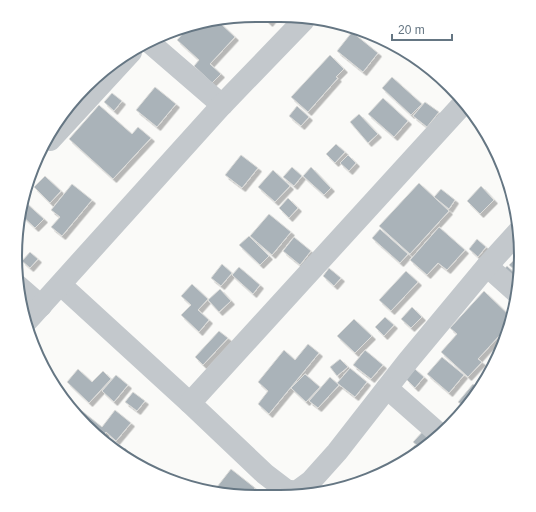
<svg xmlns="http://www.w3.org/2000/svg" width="536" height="512" font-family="Helvetica,sans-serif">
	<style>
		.building { fill: #aab3b9; stroke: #dcdcda; filter: url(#shadow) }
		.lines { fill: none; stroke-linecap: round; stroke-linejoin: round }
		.minor { stroke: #c3c8cc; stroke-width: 22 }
		.rim { fill: none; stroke: #657683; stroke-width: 2 }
	</style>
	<defs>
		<filter id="shadow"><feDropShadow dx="3.5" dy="3.5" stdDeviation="0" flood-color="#0004"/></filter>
	</defs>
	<rect width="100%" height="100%" fill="#fafaf8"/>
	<!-- building -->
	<g class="building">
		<path d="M261 15 274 17 269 23Z"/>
		<path d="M219 22 235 37 210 64 221 74 212 83 194 66 199 60 177 40 187 29Z"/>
		<path d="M352 32 378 53 363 72 337 51Z"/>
		<path d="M330 55 344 69 336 77 338 78 308 112 291 97Z"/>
		<path d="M392 77 422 104 411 115 382 88Z"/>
		<path d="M155 87 176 104 157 127 136 110Z"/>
		<path d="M112 93 122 101 114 111 104 102Z"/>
		<path d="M383 98 408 121 394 137 368 114Z"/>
		<path d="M425 102 439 112 427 127 413 116Z"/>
		<path d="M99 105 132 134 138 127 151 138 113 179 69 139Z"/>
		<path d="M297 106 309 117 301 126 289 116Z"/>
		<path d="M359 114 378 134 368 143 350 122Z"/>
		<path d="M336 144 345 152 335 163 326 154Z"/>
		<path d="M241 155 258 168 242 188 225 175Z"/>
		<path d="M348 155 356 163 349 171 340 163Z"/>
		<path d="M292 167 302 176 294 186 283 177Z"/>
		<path d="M311 167 331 188 324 195 303 176Z"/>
		<path d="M273 170 290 186 275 202 258 187Z"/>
		<path d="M45 176 61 191 50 203 34 187Z"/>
		<path d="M419 183 449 211 410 254 379 226Z"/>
		<path d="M72 184 92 200 62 236 51 227 60 217 51 210Z"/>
		<path d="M481 186 494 200 480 214 467 201Z"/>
		<path d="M441 189 455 200 449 209 434 197Z"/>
		<path d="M288 198 298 208 289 218 279 208Z"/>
		<path d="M23 200 44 219 35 228 20 214Z"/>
		<path d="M269 214 291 232 272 255 250 236Z"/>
		<path d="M439 227 465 250 447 270 438 263 427 275 410 260Z"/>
		<path d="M380 229 408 254 400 263 372 238Z"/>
		<path d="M249 236 269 256 260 265 239 245Z"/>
		<path d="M294 237 311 251 300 265 283 251Z"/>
		<path d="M477 239 486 247 478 257 469 249Z"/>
		<path d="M30 252 38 259 30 268 22 261Z"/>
		<path d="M517 257 516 271 509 265Z"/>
		<path d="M222 264 232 273 221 286 211 278Z"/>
		<path d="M507 266 516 274 515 280 500 274Z"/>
		<path d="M239 267 260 285 253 294 232 275Z"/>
		<path d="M329 268 341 278 334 286 323 276Z"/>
		<path d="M406 271 418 282 391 311 379 300Z"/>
		<path d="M192 284 208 299 198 310 209 320 199 332 181 315 191 305 181 296Z"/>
		<path d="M220 289 231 301 219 312 208 300Z"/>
		<path d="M484 291 513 319 510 324 478 359 482 362 468 377 441 352 457 334 450 328Z"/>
		<path d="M412 307 422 317 411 328 401 319Z"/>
		<path d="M385 317 394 325 384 336 375 327Z"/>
		<path d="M354 319 372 336 355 353 337 336Z"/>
		<path d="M219 331 228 338 203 365 195 357Z"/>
		<path d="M308 344 319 353 269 414 258 404 268 391 258 382 284 350 295 360Z"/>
		<path d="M365 350 383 365 371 379 353 365Z"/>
		<path d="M442 357 464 375 449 393 427 374Z"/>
		<path d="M340 359 348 367 337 376 330 367Z"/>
		<path d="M350 368 367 382 355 397 337 383Z"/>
		<path d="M78 369 92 382 103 371 111 379 89 403 67 382Z"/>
		<path d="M415 369 424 377 415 388 406 379Z"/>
		<path d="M305 374 320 387 306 402 291 388Z"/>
		<path d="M116 375 128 385 114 402 102 391Z"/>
		<path d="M330 377 339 385 318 408 309 401Z"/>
		<path d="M473 384 478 388 471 403 466 408 458 402Z"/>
		<path d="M133 392 145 401 137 411 125 402Z"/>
		<path d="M115 410 131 423 116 441 106 432 101 438 77 417 82 411 102 427Z"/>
		<path d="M426 428 434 435 420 448 413 442Z"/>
		<path d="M113 441 121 450 118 453 109 445Z"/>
		<path d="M415 445 419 449 400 465 396 466Z"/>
		<path d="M125 448 135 458 133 461 119 454Z"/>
		<path d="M231 469 255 488 250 493 213 492Z"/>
	</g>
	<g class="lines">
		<!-- minor -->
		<g class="minor">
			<path d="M149 42 222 105"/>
			<path d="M50 140 131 52"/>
			<path d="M487 266 515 291"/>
			<path d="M17 285 41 306"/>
			<path d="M61 285 190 403 265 474 286 490 296 492 311 481 337 452 408 361 487 266 518 232"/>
			<path d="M28 320 222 105 304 20"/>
			<path d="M387 388 437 432"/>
			<path d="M190 403 462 105"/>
		</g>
	</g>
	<!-- crop -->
	<path d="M0 0H536V512H0ZM256 22H280A234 234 0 0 1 514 256V256A234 234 0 0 1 280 490H256A234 234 0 0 1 22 256V256A234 234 0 0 1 256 22Z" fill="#fff" fill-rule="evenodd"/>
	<path class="rim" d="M256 22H280A234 234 0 0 1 514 256V256A234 234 0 0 1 280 490H256A234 234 0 0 1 22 256V256A234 234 0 0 1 256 22Z"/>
	<!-- scale -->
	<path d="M392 34v6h60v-6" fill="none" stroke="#657683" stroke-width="2"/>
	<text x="398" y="34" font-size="12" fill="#657683" stroke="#ffffff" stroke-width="3" paint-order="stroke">20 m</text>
</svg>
